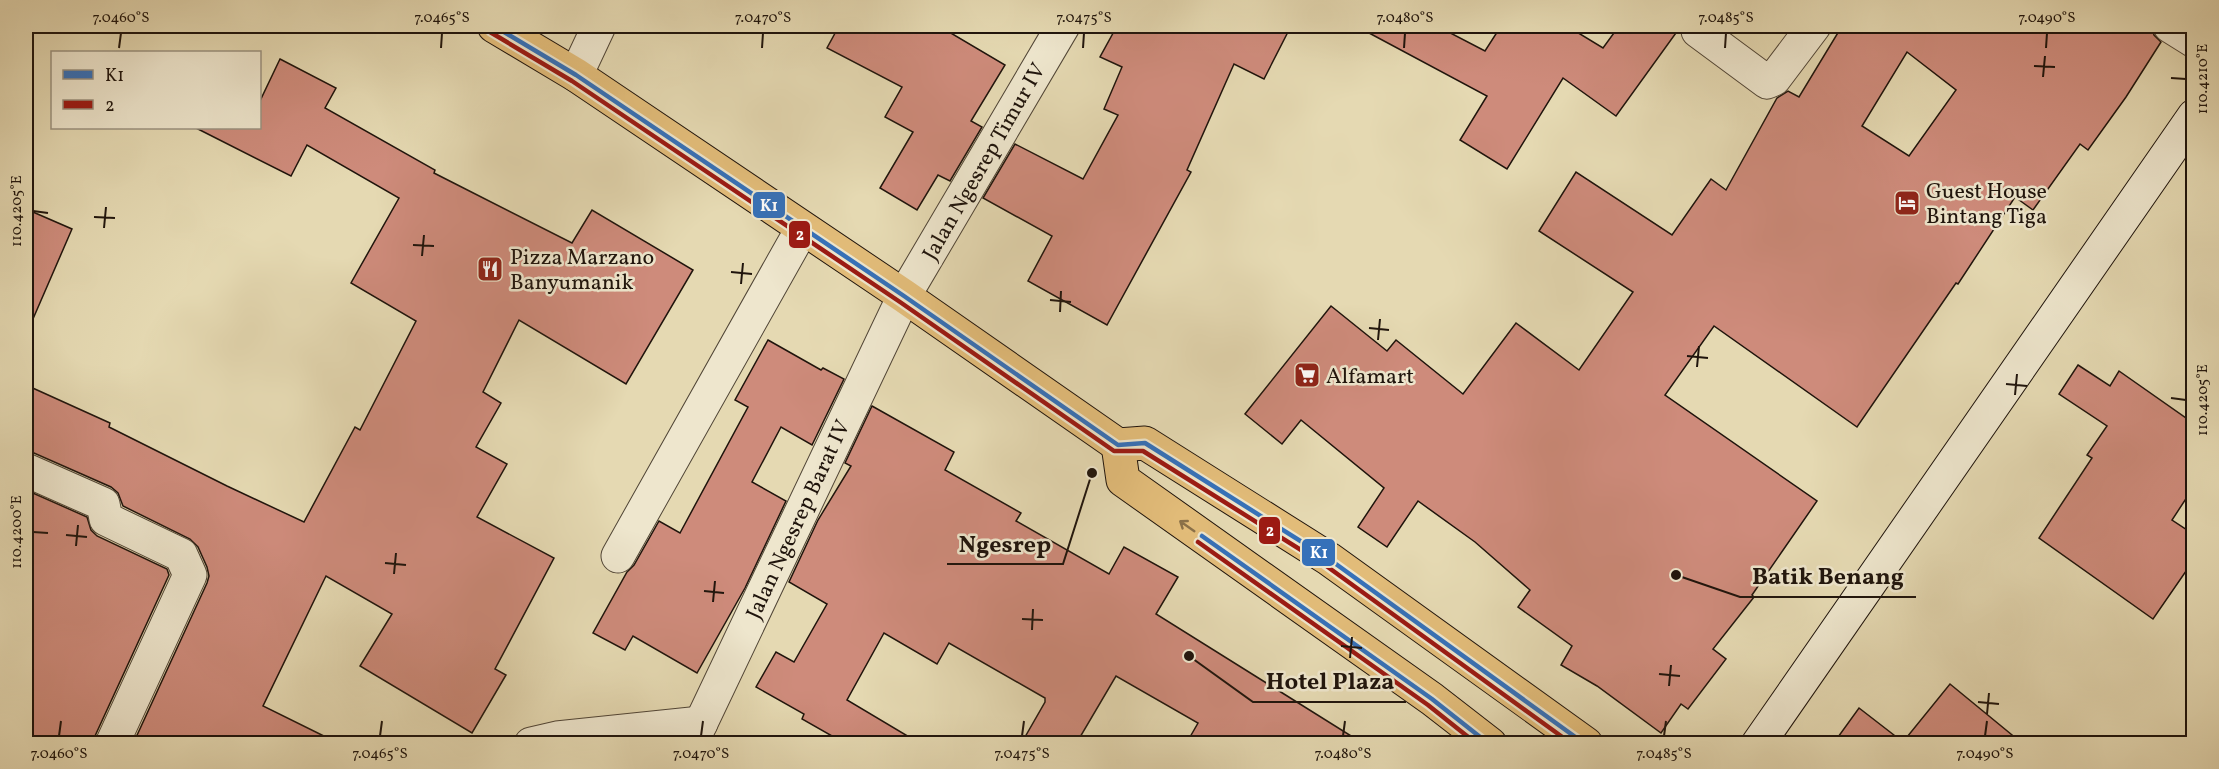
<svg xmlns="http://www.w3.org/2000/svg" width="2219" height="769" font-family="Vollkorn,serif">
	<style>
		.building { fill: #ce8b7b; stroke: #1f140c; stroke-width: 1.5; fill-rule: evenodd }
		.lines { fill: none; stroke-linecap: round; stroke-linejoin: round }
		.street-casing { stroke: #504536; stroke-width: 35 }
		.secondary-casing { stroke: #1f140c; stroke-width: 35 }
		.highway-casing { stroke: #1f140c; stroke-width: 35 }
		.street { stroke: #eee6cd; stroke-width: 33 }
		.secondary { stroke: #eee6cd; stroke-width: 33 }
		.highway { stroke: #e2bc79; stroke-width: 33 }
		.bus-1-casing { stroke: #eee6cd; stroke-width: 9 }
		.bus-2-casing { stroke: #eee6cd; stroke-width: 9 }
		.bus-1 { stroke: #3671b9; stroke-width: 4.5 }
		.bus-2 { stroke: #9c1a13; stroke-width: 4.5 }
		.oneway { stroke: #8a7048 }
		.ticks { fill: none; stroke: #1f140c; stroke-width: 2 }
		.labels { text-anchor: middle; stroke-width: 5; stroke-linejoin: round; paint-order: stroke }
		.street-label { font-size: 22px; fill: #1f140c; stroke: #eee6cd }
		.poi-label { font-size: 22px; fill: #1f140c; stroke: #eee6cd; text-anchor: start }
		.leader { fill: none; stroke: #1f140c; stroke-width: 2 }
		.callout-dot { fill: #1f140c; stroke: #eee6cd; stroke-width: 2 }
		.callout-label { font-size: 24px; text-anchor: middle; font-weight: bold; fill: #1f140c; stroke: #eee6cd; stroke-width: 5; stroke-linejoin: round; paint-order: stroke }
		.line-badge { stroke: #eee6cd; stroke-width: 2 }
		.badge-label { font-size: 16px; text-anchor: middle; font-weight: bold; fill: #fff }
		.neatline { fill: none; stroke: #1f140c; stroke-width: 2 }
		.ticks-label { font-size: 15px; text-anchor: middle; fill: #1f140c }
	</style>
	<rect width="100%" height="100%" fill="#e5d9b2"/>
	<filter id="stains"><feTurbulence type="fractalNoise" baseFrequency=".00333" numOctaves="4"/><feColorMatrix values="0 0 0 0 .2 0 0 0 0 .09 0 0 0 0 .02 0 0 0 .5 -.17"/></filter>
	<radialGradient id="worn" r=".72"><stop offset=".6" stop-color="#630" stop-opacity="0"/><stop offset="1" stop-color="#630" stop-opacity=".3"/></radialGradient>
	<!-- building -->
	<g class="building">
		<path d="M839 26H939L1005 65 971 121 982 127 950 181 938 175 917 210 880 188 913 132 885 117 902 87 827 48Z"/>
		<path d="M1117 26H1291L1264 79 1234 64 1187 170 1191 172 1107 325 1028 281 1052 236 983 198 1015 144 1083 179 1118 115 1104 109 1122 67 1100 57Z"/>
		<path d="M1356 26H1437L1485 51 1501 26H1567L1603 48 1619 26H1681L1616 116 1563 78 1507 169 1460 140 1487 96Z"/>
		<path d="M1842 26H2151L2154 35 2161 42 2126 97 2088 150 2080 144 2033 210 2015 197 1958 284 1956 283 1857 427 1714 326 1665 395 1817 501 1752 595 1754 597 1713 649 1726 659 1688 709 1681 704 1661 733 1597 686 1561 665 1572 646 1518 607 1530 590 1475 542 1418 501 1387 547 1358 527 1384 488 1301 420 1282 444 1245 414 1331 306 1387 351 1396 340 1463 394 1516 323 1579 370 1633 292 1539 231 1576 172 1672 235 1711 179 1726 190 1777 98 1788 91 1799 97ZM1907 52 1956 90 1909 156 1862 126Z"/>
		<path d="M280 59 336 88 325 108 435 170 434 173 572 243 592 210 693 270 626 384 519 320 483 392 501 403 476 447 507 464 477 517 554 558 495 669 506 675 472 733 360 666 392 614 326 576 263 706 340 744H133L207 583 209 576 207 567 198 547 190 539 123 506 118 493 111 487 34 453 26 452V385L110 423 109 427 227 486 304 522 355 427 360 430 416 321 351 283 399 198 307 145 291 176 196 128H260V101Z"/>
		<path d="M26 209 72 229 26 335Z"/>
		<path d="M768 340 821 370 823 368 844 379 812 445 781 427 752 482 786 501 745 588 697 673 633 636 625 650 593 633 627 572 634 565 659 521 680 533 748 407 735 400Z"/>
		<path d="M2078 365 2110 386 2119 371 2193 423V488L2172 520 2193 534V561L2153 619 2039 538 2092 458 2087 455 2107 426 2059 394Z"/>
		<path d="M872 406 954 452 945 470 1021 513 1016 521 1109 574 1124 547 1178 577 1156 614 1364 744H1186L1198 723 1116 676 1076 744H1021L1045 702V698L949 643 937 664 884 633 847 700 921 744H846L802 719 804 714 756 687 776 652 794 662 827 604 789 582 818 520 851 466 845 463Z"/>
		<path d="M26 490 87 517 91 530 97 536 167 569 169 575 95 736 94 744H26Z"/>
		<path d="M1950 684 2023 744H1833L1859 708 1903 742Z"/>
	</g>
	<g class="lines">
		<!-- street casing -->
		<g class="street-casing">
			<g id="street">
				<path d="M2170 26 2194 41"/>
				<path d="M1698 31 1767 82 1774 79 1814 26"/>
				<path d="M576 75 599 26"/>
				<path d="M26 470 103 504 106 519 181 555 190 575 112 744"/>
				<path d="M618 556 802 229"/>
				<path d="M531 744 557 738 701 723"/>
				<path d="M691 744 904 296 1063 26"/>
			</g>
		</g>
		<!-- secondary casing -->
		<g class="secondary-casing">
			<path id="secondary" d="M1758 744 2194 116"/>
		</g>
		<!-- highway casing -->
		<g class="highway-casing">
			<g id="highway">
				<path d="M494 26 576 75 904 296 1118 445 1145 443 1329 559 1586 744"/>
				<path d="M1118 445 1123 480 1432 699 1490 744"/>
			</g>
		</g>
		<!-- street -->
		<use href="#street" class="street"/>
		<!-- secondary -->
		<use href="#secondary" class="secondary"/>
		<!-- highway -->
		<use href="#highway" class="highway"/>
		<!-- bus-1 casing -->
		<g class="bus-1-casing">
			<g id="bus-1">
				<path d="M494 26 576 75 904 296 1118 445 1145 443 1329 559 1585 744"/>
				<path d="M1202 536 1432 699 1489 744"/>
			</g>
		</g>
		<!-- bus-2 casing -->
		<g class="bus-2-casing">
			<g id="bus-2">
				<path d="M490 32 572 81 900 302 1114 451H1143L1325 565 1572 744"/>
				<path d="M1198 542 1428 705 1477 744"/>
			</g>
		</g>
		<!-- bus-1 -->
		<use href="#bus-1" class="bus-1"/>
		<!-- bus-2 -->
		<use href="#bus-2" class="bus-2"/>
	</g>
	<!-- one-way arrows -->
	<defs><path id="oneway-shaft" d="M-6 0H5M1.5-3L5.5 0L1.5 3" fill="none" stroke-width="1.6" stroke-linecap="round" stroke-linejoin="round" transform="scale(1.5)"/></defs>
	<use class="oneway" href="#oneway-shaft" transform="translate(1187 526) rotate(-145)"/>
	<!-- ticks -->
	<path class="ticks" d="M119 48 121 33M441 48 442 33M762 48 763 33M1083 48 1084 33M1404 48 1405 33M1725 48 1726 33M2046 48 2047 33M2034 66 2055 67M2043 77 2045 56M2171 78 2186 79M33 211 48 213M94 217 115 218M104 228 106 207M413 245 434 246M422 256 424 235M731 272 752 274M741 284 743 263M1050 300 1071 302M1060 312 1061 291M1369 328 1389 330M1378 340 1380 319M1687 356 1708 358M1697 367 1699 346M2006 384 2027 386M2015 395 2017 374M2171 398 2186 400M33 532 48 533M66 535 87 537M76 546 78 525M385 563 406 565M394 574 396 553M704 591 724 593M713 602 715 581M1022 619 1043 620M1032 630 1033 609M1341 646 1362 648M1350 658 1352 637M1659 674 1680 676M1669 686 1671 665M1978 702 1999 704M1987 714 1989 693M59 736 61 721M380 736 382 721M701 736 703 721M1022 736 1024 721M1343 736 1345 721M1664 736 1666 721M1985 736 1987 721"/>
	<!-- icons -->
	<defs>
		<g id="hotel-square" transform="scale(1.35)"><rect x="-9" y="-9" width="18" height="18" rx="4" fill="#8f2418" stroke="#eee6cd"/><path d="M-6-4.5h1.5V1H6V5H4.5V3h-9V5H-6ZM-4 0a1.8 1.8 0 1 1 3.6 0ZM.5 0V-2.5h3Q6-2.5 6 0Z" fill="#fff"/></g>
		<g id="restaurant-square" transform="scale(1.35)"><rect x="-9" y="-9" width="18" height="18" rx="4" fill="#8f2418" stroke="#eee6cd"/><path d="M-5-6h1v4h1v-4h1v4h1v-4h1v5L-1.5 .5V6h-2V.5L-5-1ZM5-6V6H3V1.5H1.5Q1.5-4 5-6Z" fill="#fff"/></g>
		<g id="supermarket-square" transform="scale(1.35)"><rect x="-9" y="-9" width="18" height="18" rx="4" fill="#8f2418" stroke="#eee6cd"/><path d="M-6-5.5h2.5l.6 2H6L4.5 2H-2.5L-4.4-4H-6ZM-1.5 3.2a1.3 1.3 0 1 0 .1 0ZM3 3.2a1.3 1.3 0 1 0 .1 0Z" fill="#fff"/></g>
	</defs>
	<g fill-rule="evenodd">
		<use href="#hotel-square" x="1907" y="203"/>
		<use href="#restaurant-square" x="490" y="269"/>
		<use href="#supermarket-square" x="1307" y="375"/>
	</g>
	<g class="labels">
		<!-- street labels -->
		<g class="street-label">
			<text transform="translate(983 161) rotate(-60)" y="8">Jalan Ngesrep Timur IV</text>
			<text transform="translate(797 519) rotate(-65)" y="8">Jalan Ngesrep Barat IV</text>
		</g>
		<!-- poi labels -->
		<g class="poi-label">
			<text x="1926" y="198">Guest House<tspan x="1926" dy="25">Bintang Tiga</tspan></text>
			<text x="510" y="264">Pizza Marzano<tspan x="510" dy="25">Banyumanik</tspan></text>
			<text x="1326" y="383">Alfamart</text>
		</g>
	</g>
	<!-- callouts -->
	<path class="leader" d="M1092 473L1063 564H947M1676 575L1740 597H1916M1189 656L1253 702H1406"/>
	<g class="callout-dot">
		<circle cx="1092" cy="473" r="6"/>
		<circle cx="1676" cy="575" r="6"/>
		<circle cx="1189" cy="656" r="6"/>
	</g>
	<g class="callout-label">
		<text x="1005" y="552">Ngesrep</text>
		<text x="1828" y="584">Batik Benang</text>
		<text x="1330" y="689">Hotel Plaza</text>
	</g>
	<g class="line-badge">
		<rect x="752" y="191" width="34" height="28" rx="6" fill="#3671b9"/>
		<rect x="788" y="220" width="23" height="29" rx="6" fill="#9c1a13"/>
		<rect x="1258" y="516" width="23" height="29" rx="6" fill="#9c1a13"/>
		<rect x="1301" y="538" width="35" height="29" rx="6" fill="#3671b9"/>
	</g>
	<g class="badge-label">
		<text x="769" y="211">K1</text>
		<text x="800" y="240">2</text>
		<text x="1270" y="536">2</text>
		<text x="1319" y="558">K1</text>
	</g>
	<!-- margin -->
	<rect width="2219" height="769" fill="none" stroke="#e5d9b2" stroke-width="66"/>
	<!-- legend -->
	<rect x="51" y="51" width="210" height="78" fill="#eee6cd" stroke="#9b9280" stroke-width="1.5"/>
	<rect x="63" y="70" width="30" height="9" fill="#3671b9" stroke="#9b9280" stroke-width="1.5"/>
	<text x="105" y="81" font-size="18" fill="#1f140c">K1</text>
	<rect x="63" y="100" width="30" height="9" fill="#9c1a13" stroke="#9b9280" stroke-width="1.5"/>
	<text x="105" y="111" font-size="18" fill="#1f140c">2</text>
	<rect x="33" y="33" width="2153" height="703" class="neatline"/>
	<g class="ticks-label">
		<text x="121" y="22">7.0460°S</text>
		<text x="442" y="22">7.0465°S</text>
		<text x="763" y="22">7.0470°S</text>
		<text x="1084" y="22">7.0475°S</text>
		<text x="1405" y="22">7.0480°S</text>
		<text x="1726" y="22">7.0485°S</text>
		<text x="2047" y="22">7.0490°S</text>
		<text transform="translate(2202 79) rotate(-90)" y="5">110.4210°E</text>
		<text transform="translate(16 211) rotate(-90)" y="5">110.4205°E</text>
		<text transform="translate(2202 400) rotate(-90)" y="5">110.4205°E</text>
		<text transform="translate(16 532) rotate(-90)" y="5">110.4200°E</text>
		<text x="59" y="758">7.0460°S</text>
		<text x="380" y="758">7.0465°S</text>
		<text x="701" y="758">7.0470°S</text>
		<text x="1022" y="758">7.0475°S</text>
		<text x="1343" y="758">7.0480°S</text>
		<text x="1664" y="758">7.0485°S</text>
		<text x="1985" y="758">7.0490°S</text>
	</g>
	<rect width="100%" height="100%" filter="url(#stains)"/>
	<rect width="100%" height="100%" fill="url(#worn)"/>
</svg>
